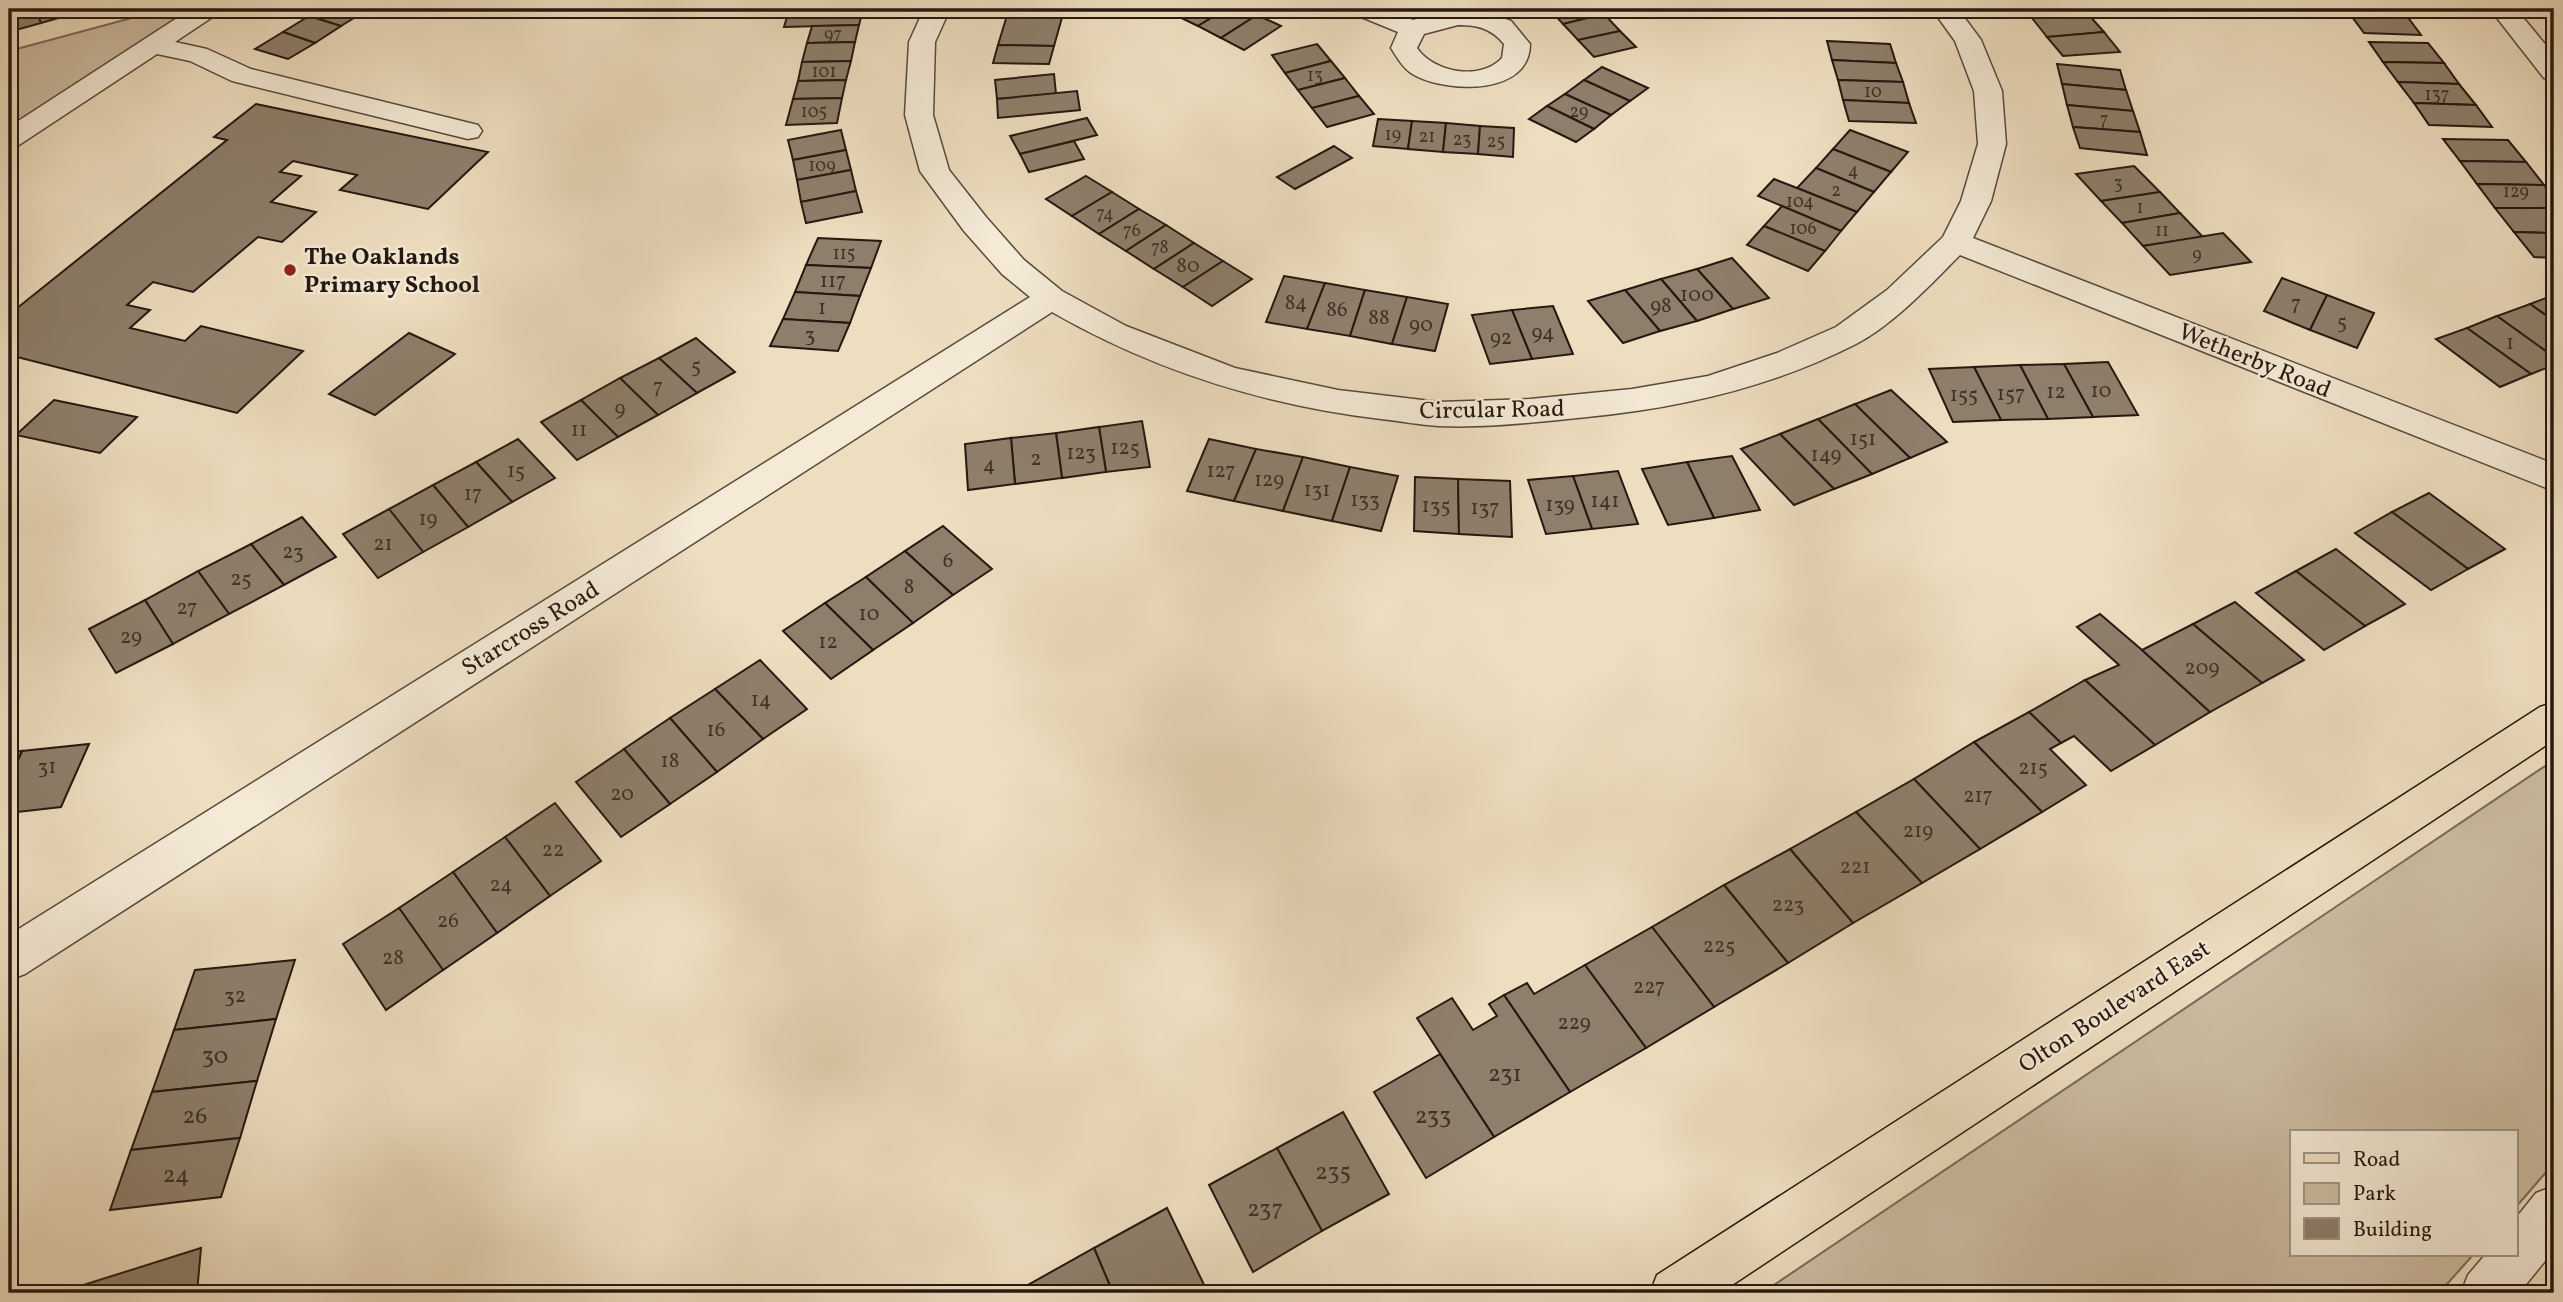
<svg xmlns="http://www.w3.org/2000/svg" width="2563" height="1302" font-family="Vollkorn,serif">
	<style>
		.green { fill: #ccbca2; stroke: #786a5a; stroke-width: 2 }
		.building { fill: #8e7f6c; stroke: #251811; stroke-width: 2 }
		.lines { fill: none; stroke-linecap: round; stroke-linejoin: round }
		.minor-casing { stroke: #574a3d; stroke-width: 3 }
		.major-casing { stroke: #251811; stroke-width: 3 }
		.minor { fill: #f4ead6; fill-rule: evenodd }
		.major { fill: #eedec0; fill-rule: evenodd }
		.poi-dot { fill: #8f2418; stroke: #f4ead6; stroke-width: 2.5 }
		.labels { text-anchor: middle; stroke-width: 5; stroke-linejoin: round; paint-order: stroke }
		.far-number-label { font-size: 18px; fill: #3f3228 }
		.number-label { font-size: 21px; fill: #3f3228 }
		.poi-label { font-size: 24px; font-weight: bold; fill: #251811; stroke: #f4ead6; text-anchor: start }
		.street-label { font-size: 24px; fill: #251811; stroke: #f4ead6 }
		.near-number-label { font-size: 24px; fill: #3f3228 }
	</style>
	<rect width="100%" height="100%" fill="#eedec0"/>
	<filter id="stains"><feTurbulence type="fractalNoise" baseFrequency=".00286" numOctaves="4"/><feColorMatrix values="0 0 0 0 .2 0 0 0 0 .09 0 0 0 0 .02 0 0 0 .5 -.17"/></filter>
	<radialGradient id="worn" r=".72"><stop offset=".6" stop-color="#630" stop-opacity="0"/><stop offset="1" stop-color="#630" stop-opacity=".3"/></radialGradient>
	<!-- green -->
	<g class="green">
		<path d="M165 9H208L9 139V51Z"/>
		<path d="M2554 760V1163L2516 1207V1132H2292V1255H2473L2439 1293H1762Z"/>
	</g>
	<!-- building -->
	<g class="building">
		<path d="M10 9H36L41 23 9 32Z"/>
		<path d="M36 9H75L76 13 41 23Z"/>
		<path d="M320 9H363L367 10 341 26 309 16Z"/>
		<path d="M863 9 859 25 784 27 789 10Z"/>
		<path d="M1185 9H1226L1198 26 1175 15Z"/>
		<path d="M1226 9H1244L1257 15 1221 38 1198 26Z"/>
		<path d="M1549 9H1599L1604 14 1563 24Z"/>
		<path d="M1814 9H1875L1878 13 1821 18Z"/>
		<path d="M2025 9H2084L2088 14 2032 18Z"/>
		<path d="M2346 9H2401L2406 15 2350 14Z"/>
		<path d="M1008 12 1063 14 1054 46 998 45Z"/>
		<path d="M1604 14 1620 31 1578 40 1563 24Z"/>
		<path d="M2088 14 2104 32 2047 37 2032 18Z"/>
		<path d="M2350 14 2406 15 2421 35 2364 33Z"/>
		<path d="M1257 15 1281 26 1244 50 1221 38Z"/>
		<path d="M309 16 341 26 315 43 283 32Z"/>
		<path d="M859 25 855 42 807 43 812 26Z"/>
		<path d="M1620 31 1636 47 1594 57 1578 40Z"/>
		<path d="M283 32 315 43 288 59 255 49Z"/>
		<path d="M2104 32 2120 52 2063 56 2047 37Z"/>
		<path d="M1827 41 1890 44 1896 63 1832 60Z"/>
		<path d="M855 42 851 61 802 62 807 43Z"/>
		<path d="M2369 42 2428 43 2444 63 2383 62Z"/>
		<path d="M1317 44 1331 61 1285 73 1272 55Z"/>
		<path d="M998 45 1054 46 1049 64 993 63Z"/>
		<path d="M1832 60 1896 63 1903 82 1838 80Z"/>
		<path d="M851 61 846 80 798 81 802 62Z"/>
		<path d="M1331 61 1345 78 1298 90 1285 73Z"/>
		<path d="M2383 62 2444 63 2459 84 2398 82Z"/>
		<path d="M2057 64 2120 70 2126 90 2062 84Z"/>
		<path d="M1602 67 1648 88 1630 101 1584 80Z"/>
		<path d="M1054 74 1056 94 997 99 995 80Z"/>
		<path d="M1345 78 1359 96 1312 108 1298 90Z"/>
		<path d="M846 80 842 98 793 99 798 81Z"/>
		<path d="M1584 80 1630 101 1611 115 1565 94Z"/>
		<path d="M1838 80 1903 82 1909 103 1843 100Z"/>
		<path d="M2398 82 2459 84 2476 105 2414 103Z"/>
		<path d="M2062 84 2126 90 2133 111 2067 105Z"/>
		<path d="M1077 91 1080 110 998 118 997 99Z"/>
		<path d="M1565 94 1611 115 1594 129 1547 106Z"/>
		<path d="M1359 96 1374 114 1327 127 1312 108Z"/>
		<path d="M842 98 837 123 786 125 793 99Z"/>
		<path d="M1843 100 1909 103 1916 123 1849 121Z"/>
		<path d="M2414 103 2476 105 2492 127 2429 125Z"/>
		<path d="M256 104 488 152 428 209 340 190 357 175 293 161 280 172 301 176 271 202 316 212 282 242 258 237 193 292 153 282 127 305 150 310 130 328 185 341 201 326 303 351 237 413 9 355V307L16 309 227 140 214 137Z"/>
		<path d="M2067 105 2133 111 2140 132 2073 127Z"/>
		<path d="M1547 106 1594 129 1576 142 1529 119Z"/>
		<path d="M1087 118 1097 135 1020 154 1010 136Z"/>
		<path d="M1378 119 1412 121 1408 149 1373 146Z"/>
		<path d="M1412 121 1446 123 1443 152 1408 149Z"/>
		<path d="M1446 123 1480 126 1478 154 1443 152Z"/>
		<path d="M1480 126 1514 128 1513 157 1478 154Z"/>
		<path d="M2073 127 2140 132 2147 155 2080 148Z"/>
		<path d="M841 130 846 150 793 160 788 140Z"/>
		<path d="M1850 130 1908 152 1891 172 1833 149Z"/>
		<path d="M2443 139 2508 140 2526 162 2460 161Z"/>
		<path d="M1074 141 1084 159 1029 172 1020 154Z"/>
		<path d="M1334 146 1352 158 1295 189 1277 177Z"/>
		<path d="M1833 149 1891 172 1874 192 1816 168Z"/>
		<path d="M846 150 851 170 797 180 793 160Z"/>
		<path d="M2460 161 2526 162 2544 185 2477 184Z"/>
		<path d="M2134 166 2160 192 2101 201 2076 174Z"/>
		<path d="M1816 168 1874 192 1857 212 1797 188Z"/>
		<path d="M851 170 856 191 801 202 797 180Z"/>
		<path d="M1086 176 1112 192 1072 216 1046 199Z"/>
		<path d="M1774 179 1797 188 1857 212 1841 231 1758 196Z"/>
		<path d="M2477 184 2544 185 2554 197V208H2495Z"/>
		<path d="M856 191 862 212 806 223 801 202Z"/>
		<path d="M1112 192 1139 209 1099 234 1072 216Z"/>
		<path d="M2160 192 2180 213 2122 223 2101 201Z"/>
		<path d="M1782 206 1841 231 1825 251 1764 226Z"/>
		<path d="M2495 208H2554V233L2514 232Z"/>
		<path d="M1139 209 1166 225 1126 251 1099 234Z"/>
		<path d="M2180 213 2203 237 2143 246 2122 223Z"/>
		<path d="M1166 225 1194 243 1154 269 1126 251Z"/>
		<path d="M1764 226 1825 251 1808 271 1747 245Z"/>
		<path d="M2514 232 2554 233V258L2534 257Z"/>
		<path d="M2223 233 2251 262 2170 275 2143 246Z"/>
		<path d="M818 238 881 241 871 268 806 265Z"/>
		<path d="M1194 243 1223 261 1183 287 1154 269Z"/>
		<path d="M1732 258 1769 298 1733 309 1697 269Z"/>
		<path d="M1223 261 1252 279 1212 306 1183 287Z"/>
		<path d="M806 265 871 268 860 296 795 292Z"/>
		<path d="M1697 269 1733 309 1697 321 1661 279Z"/>
		<path d="M1284 276 1325 283 1307 329 1266 322Z"/>
		<path d="M2282 278 2327 295 2310 330 2264 311Z"/>
		<path d="M1661 279 1697 321 1660 331 1625 290Z"/>
		<path d="M1325 283 1365 290 1350 336 1307 329Z"/>
		<path d="M1365 290 1407 297 1392 344 1350 336Z"/>
		<path d="M1625 290 1660 331 1623 343 1588 301Z"/>
		<path d="M795 292 860 296 850 323 783 319Z"/>
		<path d="M2327 295 2374 313 2357 348 2310 330Z"/>
		<path d="M2554 295V321L2530 304Z"/>
		<path d="M1407 297 1448 304 1435 351 1392 344Z"/>
		<path d="M2530 304 2554 321V357L2497 316Z"/>
		<path d="M1553 306 1573 354 1532 359 1512 310Z"/>
		<path d="M1512 310 1532 359 1490 364 1472 315Z"/>
		<path d="M2497 316 2554 357V365L2531 374 2467 328Z"/>
		<path d="M783 319 850 323 838 351 770 346Z"/>
		<path d="M2467 328 2531 374 2500 387 2436 339Z"/>
		<path d="M409 333 455 354 375 415 329 394Z"/>
		<path d="M696 338 735 372 697 393 659 358Z"/>
		<path d="M659 358 697 393 658 415 620 378Z"/>
		<path d="M2108 362 2138 415 2093 417 2064 364Z"/>
		<path d="M2064 364 2093 417 2048 419 2020 365Z"/>
		<path d="M2020 365 2048 419 2001 420 1974 367Z"/>
		<path d="M1974 367 2001 420 1953 422 1929 369Z"/>
		<path d="M620 378 658 415 618 437 581 400Z"/>
		<path d="M1891 390 1947 442 1910 458 1855 404Z"/>
		<path d="M54 400 137 417 100 453 16 435Z"/>
		<path d="M581 400 618 437 577 460 541 422Z"/>
		<path d="M1855 404 1910 458 1872 474 1818 419Z"/>
		<path d="M1818 419 1872 474 1834 489 1780 434Z"/>
		<path d="M1142 421 1150 467 1106 472 1099 427Z"/>
		<path d="M1099 427 1106 472 1062 478 1056 433Z"/>
		<path d="M1056 433 1062 478 1015 484 1011 438Z"/>
		<path d="M1780 434 1834 489 1794 505 1741 449Z"/>
		<path d="M1011 438 1015 484 968 490 965 444Z"/>
		<path d="M518 439 555 478 512 502 476 462Z"/>
		<path d="M1209 439 1256 449 1234 501 1187 491Z"/>
		<path d="M1256 449 1303 457 1283 511 1234 501Z"/>
		<path d="M1732 456 1760 510 1714 518 1687 462Z"/>
		<path d="M1303 457 1350 467 1332 521 1283 511Z"/>
		<path d="M476 462 512 502 468 527 433 485Z"/>
		<path d="M1687 462 1714 518 1668 525 1642 469Z"/>
		<path d="M1350 467 1398 476 1381 531 1332 521Z"/>
		<path d="M1618 471 1638 524 1592 529 1573 476Z"/>
		<path d="M1573 476 1592 529 1546 534 1528 480Z"/>
		<path d="M1415 477 1458 479 1459 534 1414 531Z"/>
		<path d="M1458 479 1510 481 1512 537 1459 534Z"/>
		<path d="M433 485 468 527 423 552 389 509Z"/>
		<path d="M2429 493 2505 549 2468 569 2392 512Z"/>
		<path d="M389 509 423 552 378 578 343 534Z"/>
		<path d="M2392 512 2468 569 2431 590 2355 533Z"/>
		<path d="M302 517 336 557 284 585 251 544Z"/>
		<path d="M943 526 992 569 953 595 905 551Z"/>
		<path d="M251 544 284 585 229 614 198 571Z"/>
		<path d="M2336 549 2405 604 2365 626 2296 571Z"/>
		<path d="M905 551 953 595 913 623 866 577Z"/>
		<path d="M198 571 229 614 173 644 145 600Z"/>
		<path d="M2296 571 2365 626 2324 650 2256 593Z"/>
		<path d="M866 577 913 623 873 650 825 603Z"/>
		<path d="M145 600 173 644 116 673 89 629Z"/>
		<path d="M2235 602 2304 660 2262 683 2193 624Z"/>
		<path d="M825 603 873 650 831 679 783 631Z"/>
		<path d="M2100 614 2142 650 2210 712 2155 745 2085 680 2119 665 2077 627Z"/>
		<path d="M2193 624 2262 683 2210 712 2142 650Z"/>
		<path d="M760 660 807 709 763 739 715 689Z"/>
		<path d="M2085 680 2155 745 2111 771 2074 736 2061 743 2029 712Z"/>
		<path d="M715 689 763 739 717 772 670 718Z"/>
		<path d="M2029 712 2061 743 2050 749 2086 785 2042 812 1974 742Z"/>
		<path d="M670 718 717 772 670 804 624 749Z"/>
		<path d="M1974 742 2042 812 1980 849 1914 779Z"/>
		<path d="M89 744 61 807 9 813V780L22 751Z"/>
		<path d="M624 749 670 804 621 837 576 782Z"/>
		<path d="M22 751 9 780V752Z"/>
		<path d="M1914 779 1980 849 1922 883 1856 812Z"/>
		<path d="M555 803 601 861 550 896 505 837Z"/>
		<path d="M1856 812 1922 883 1853 923 1790 849Z"/>
		<path d="M505 837 550 896 497 933 453 872Z"/>
		<path d="M1790 849 1853 923 1788 963 1724 885Z"/>
		<path d="M453 872 497 933 443 970 399 908Z"/>
		<path d="M1724 885 1788 963 1714 1007 1652 927Z"/>
		<path d="M399 908 443 970 386 1010 343 944Z"/>
		<path d="M1652 927 1714 1007 1646 1048 1585 965Z"/>
		<path d="M295 960 276 1019 174 1030 195 970Z"/>
		<path d="M1585 965 1646 1048 1570 1092 1504 995 1527 983 1534 994Z"/>
		<path d="M1504 995 1570 1092 1494 1137 1417 1018 1452 998 1473 1030 1497 1016 1489 1004Z"/>
		<path d="M276 1019 257 1081 152 1092 174 1030Z"/>
		<path d="M1440 1054 1494 1137 1426 1178 1374 1092Z"/>
		<path d="M257 1081 240 1138 131 1150 152 1092Z"/>
		<path d="M1343 1112 1389 1194 1322 1231 1277 1148Z"/>
		<path d="M240 1138 221 1197 110 1210 131 1150Z"/>
		<path d="M1277 1148 1322 1231 1253 1272 1209 1185Z"/>
		<path d="M1167 1208 1208 1293H1113L1094 1248Z"/>
		<path d="M201 1248 197 1293H58Z"/>
		<path d="M1094 1248 1113 1293H1018L1017 1291Z"/>
	</g>
	<g class="lines">
		<!-- minor casing -->
		<g class="minor-casing">
			<g id="minor">
				<path d="M191 9H221L217 14 175 42 207 49 251 69 478 125 482 131 478 137 468 139 232 81 190 61 157 54 19 145 9 147V127Z"/>
				<path d="M924 9H950L935 42 933 115 949 170 986 217 1024 260 1062 291 1126 326 1235 368 1338 390 1439 402 1530 399 1632 389 1708 376 1777 353 1836 327 1887 290 1943 237 1961 201 1978 144 1974 91 1955 41 1932 9H1958L1981 40 2002 91 2006 144 1991 201 1973 238 2554 464V491L1960 255C1930 285 1894 324 1856 344 1772 387 1680 408 1587 417 1538 422 1488 428 1439 426 1420 425 1400 421 1381 419 1264 405 1155 371 1052 312L25 974 9 980V935L1030 297 1002 274 964 231 920 171 905 115 909 42Z"/>
				<path d="M1350 9H1385L1413 20 1446 10H1481L1511 21 1530 44C1530 95 1449 93 1416 76 1404 70 1398 59 1391 48L1398 32 1354 14ZM1458 25C1477 25 1491 28 1504 44L1502 58C1481 81 1434 73 1417 48L1424 34Z"/>
				<path d="M2490 9H2516L2554 55V80L2544 78Z"/>
				<path d="M2554 1186V1250L2519 1293H2461L2468 1275 2485 1255H2516V1218L2536 1193Z"/>
			</g>
		</g>
		<!-- major casing -->
		<g class="major-casing">
			<path id="major" d="M2554 702V740L1720 1293H1650L1657 1275 2540 707Z"/>
		</g>
		<!-- minor -->
		<use href="#minor" class="minor"/>
		<!-- major -->
		<use href="#major" class="major"/>
	</g>
	<!-- markers -->
	<circle class="poi-dot" cx="290" cy="270" r="7"/>
	<g class="labels">
		<!-- far-number labels -->
		<g class="far-number-label">
			<text x="833" y="40">97</text>
			<text x="824" y="77">101</text>
			<text x="1315" y="81">13</text>
			<text x="1873" y="97">10</text>
			<text x="2437" y="100">137</text>
			<text x="814" y="117">105</text>
			<text x="1579" y="117">29</text>
			<text x="2104" y="125">7</text>
			<text x="1393" y="140">19</text>
			<text x="1427" y="142">21</text>
			<text x="1462" y="145">23</text>
			<text x="1496" y="147">25</text>
			<text x="822" y="171">109</text>
			<text x="1853" y="176">4</text>
			<text x="2118" y="189">3</text>
			<text x="1836" y="196">2</text>
			<text x="2516" y="197">129</text>
			<text x="1800" y="207">104</text>
			<text x="2140" y="213">1</text>
			<text x="1105" y="219">74</text>
			<text x="1803" y="234">106</text>
			<text x="1132" y="236">76</text>
			<text x="2162" y="236">11</text>
			<text x="1160" y="253">78</text>
			<text x="844" y="259">115</text>
			<text x="2197" y="260">9</text>
		</g>
		<!-- number labels -->
		<g class="number-label">
			<text x="1188" y="272">80</text>
			<text x="833" y="287">117</text>
			<text x="1697" y="301">100</text>
			<text x="1296" y="309">84</text>
			<text x="2296" y="310">7</text>
			<text x="1661" y="312">98</text>
			<text x="822" y="314">1</text>
			<text x="1337" y="316">86</text>
			<text x="1379" y="324">88</text>
			<text x="2342" y="328">5</text>
			<text x="1421" y="331">90</text>
			<text x="1543" y="339">94</text>
			<text x="810" y="341">3</text>
			<text x="1501" y="344">92</text>
			<text x="2510" y="349">1</text>
			<text x="696" y="372">5</text>
			<text x="658" y="393">7</text>
			<text x="2101" y="397">10</text>
			<text x="2056" y="398">12</text>
			<text x="2011" y="400">157</text>
			<text x="1964" y="401">155</text>
			<text x="620" y="415">9</text>
			<text x="579" y="436">11</text>
			<text x="1863" y="445">151</text>
			<text x="1125" y="454">125</text>
			<text x="1081" y="459">123</text>
			<text x="1826" y="461">149</text>
			<text x="1036" y="465">2</text>
			<text x="989" y="471">4</text>
			<text x="516" y="477">15</text>
			<text x="1221" y="477">127</text>
			<text x="1269" y="486">129</text>
			<text x="1317" y="496">131</text>
			<text x="473" y="500">17</text>
			<text x="1365" y="506">133</text>
			<text x="1605" y="507">141</text>
			<text x="1560" y="511">139</text>
			<text x="1436" y="512">135</text>
			<text x="1485" y="514">137</text>
			<text x="428" y="525">19</text>
			<text x="383" y="550">21</text>
			<text x="293" y="558">23</text>
			<text x="948" y="567">6</text>
			<text x="241" y="585">25</text>
			<text x="909" y="593">8</text>
			<text x="187" y="614">27</text>
			<text x="869" y="620">10</text>
			<text x="131" y="643">29</text>
			<text x="828" y="648">12</text>
			<text x="2202" y="674">209</text>
			<text x="761" y="706">14</text>
			<text x="716" y="736">16</text>
			<text x="670" y="767">18</text>
			<text x="47" y="773">31</text>
			<text x="2033" y="774">215</text>
			<text x="622" y="800">20</text>
			<text x="1978" y="802">217</text>
			<text x="1918" y="837">219</text>
			<text x="553" y="856">22</text>
			<text x="1855" y="873">221</text>
			<text x="501" y="891">24</text>
			<text x="1788" y="911">223</text>
			<text x="448" y="927">26</text>
			<text x="1719" y="952">225</text>
			<text x="393" y="964">28</text>
			<text x="1649" y="993">227</text>
			<text x="235" y="1002">32</text>
			<text x="1574" y="1029">229</text>
		</g>
		<!-- poi labels -->
		<g class="poi-label">
			<text x="304" y="264">The Oaklands<tspan x="304" dy="28">Primary School</tspan></text>
		</g>
		<!-- street labels -->
		<g class="street-label">
			<text transform="translate(2255 360) rotate(22)" y="8">Wetherby Road</text>
			<text transform="translate(1492 409) rotate(-1)" y="8">Circular Road</text>
			<text transform="translate(530 628) rotate(-32)" y="8">Starcross Road</text>
			<text transform="translate(2114 1006) rotate(-33)" y="8">Olton Boulevard East</text>
		</g>
		<!-- near-number labels -->
		<g class="near-number-label">
			<text x="215" y="1063">30</text>
			<text x="1505" y="1081">231</text>
			<text x="195" y="1123">26</text>
			<text x="1433" y="1123">233</text>
			<text x="1333" y="1179">235</text>
			<text x="176" y="1182">24</text>
			<text x="1265" y="1216">237</text>
		</g>
	</g>
	<!-- margin -->
	<rect width="2563" height="1302" fill="none" stroke="#eedec0" stroke-width="35"/>
	<rect x="10" y="10" width="2542" height="1281" fill="none" stroke="#251811" stroke-width="3.5"/>
	<rect x="18" y="18" width="2528" height="1267" fill="none" stroke="#251811" stroke-width="2"/>
	<!-- legend -->
	<rect x="2290" y="1130" width="228" height="126" fill="#f4ead6" stroke="#a19687" stroke-width="2"/>
	<rect x="2304" y="1153" width="35" height="10" fill="#eedec0" stroke="#a19687" stroke-width="2"/>
	<text x="2353" y="1166" font-size="21" fill="#251811">Road</text>
	<rect x="2304" y="1183" width="35" height="21" fill="#ccbca2" stroke="#a19687" stroke-width="2"/>
	<text x="2353" y="1200" font-size="21" fill="#251811">Park</text>
	<rect x="2304" y="1218" width="35" height="21" fill="#8e7f6c" stroke="#a19687" stroke-width="2"/>
	<text x="2353" y="1236" font-size="21" fill="#251811">Building</text>
	<rect width="100%" height="100%" filter="url(#stains)"/>
	<rect width="100%" height="100%" fill="url(#worn)"/>
</svg>
